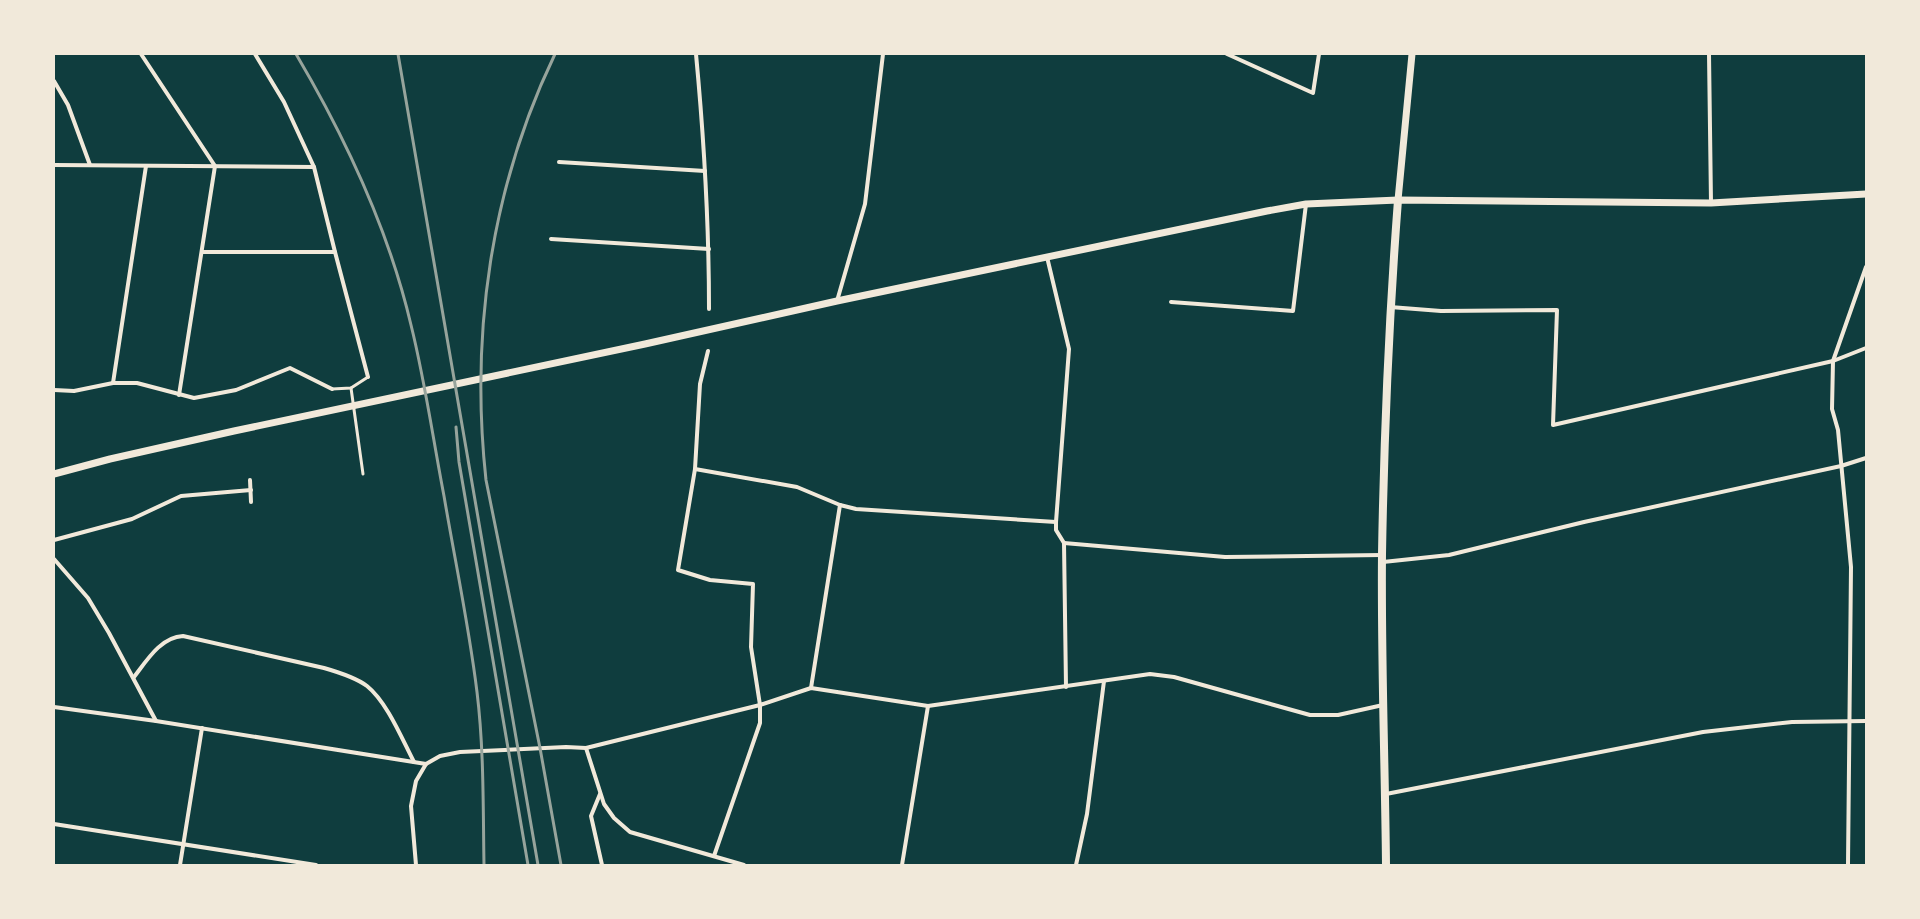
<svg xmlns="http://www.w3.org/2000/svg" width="1920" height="919" font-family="Cabin,sans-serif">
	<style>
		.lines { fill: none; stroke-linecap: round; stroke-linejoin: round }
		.service { stroke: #f1e9da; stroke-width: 3 }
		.minor { stroke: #f1e9da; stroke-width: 4 }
		.tertiary { stroke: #f1e9da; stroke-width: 7 }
		.secondary { stroke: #f1e9da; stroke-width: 8 }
		.rail { stroke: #97a49c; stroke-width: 3 }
	</style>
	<rect width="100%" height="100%" fill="#0f3d3e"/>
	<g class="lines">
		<!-- service -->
		<g class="service">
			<path d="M351 388 363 474"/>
			<path d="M332 389 351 388 368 377"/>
		</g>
		<!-- minor -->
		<g class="minor">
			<path d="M141 54 215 166 179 395"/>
			<path d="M255 54 284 102 314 167 335 252 368 377"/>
			<path d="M696 54C704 139 709 224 709 309"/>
			<path d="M1227 54 1313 93 1319 54"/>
			<path d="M1709 54 1711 203"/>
			<path d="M54 81 68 105 90 165"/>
			<path d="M559 162 705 171"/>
			<path d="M54 165 314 167"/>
			<path d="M551 239 709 249"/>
			<path d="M202 252H335"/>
			<path d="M1047 257 1069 349 1056 522V530L1064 543 1066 687"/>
			<path d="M837 301 865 204 883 54"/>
			<path d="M1171 302 1293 311 1306 204"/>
			<path d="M1390 307 1441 311 1557 310 1553 425 1833 361 1866 348"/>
			<path d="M708 351 700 384 695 469 678 570 710 580 753 584 751 647 760 705V723L714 856"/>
			<path d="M113 383 146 166"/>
			<path d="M54 390 74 391 113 383H137L194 398 236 390 290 368 332 389"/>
			<path d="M695 469 797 487 840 505 856 509 1056 522"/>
			<path d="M250 480 251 502"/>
			<path d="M54 540 132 519 181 496 251 490"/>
			<path d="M1064 543 1225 557 1382 555"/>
			<path d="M54 559 88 598 109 633 156 721"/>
			<path d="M1383 562 1449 555 1584 522 1841 466 1866 458"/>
			<path d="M134 677C147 660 161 637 183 636L324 668C338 672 355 677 367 686 387 702 402 739 414 762"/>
			<path d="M811 688 840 505"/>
			<path d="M54 707 156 721 426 764 440 756 460 752 566 747 586 748 760 705 811 688 928 706 1150 674 1174 677 1310 715H1338L1383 705"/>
			<path d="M586 748 604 804 614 818 630 832 744 865"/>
			<path d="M600 794 591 816 602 865"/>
			<path d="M1386 794 1703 732 1792 722 1866 721"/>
			<path d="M54 824 316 865"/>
			<path d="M180 865 202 728"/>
			<path d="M416 865 411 806 416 781 426 764"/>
			<path d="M902 865 928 706"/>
			<path d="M1076 865 1087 814 1104 681"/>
			<path d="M1848 865 1851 567 1838 430 1832 409 1833 361 1866 267"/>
		</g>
		<!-- tertiary -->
		<g class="tertiary">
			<path d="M1398 200 1412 54"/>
			<path d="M54 474 110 459 234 431 645 344 837 301 1267 211 1306 204 1398 200 1711 203 1866 194"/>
		</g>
		<!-- secondary -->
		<path class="secondary" d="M1386 865C1385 761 1381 658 1382 554 1384 436 1389 318 1398 200"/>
		<!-- rail -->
		<g class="rail">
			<path d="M296 54C345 137 389 231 411 325 425 381 433 439 444 496 455 561 469 626 477 692 484 749 483 807 484 865"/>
			<path d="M398 54 538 865"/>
			<path d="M555 54C491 187 470 333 486 480L540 748 561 865"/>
			<path d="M456 427 459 462 482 596 528 865"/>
		</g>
	</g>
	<!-- border -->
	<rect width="1920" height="919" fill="none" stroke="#f1e9da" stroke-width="110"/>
</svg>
